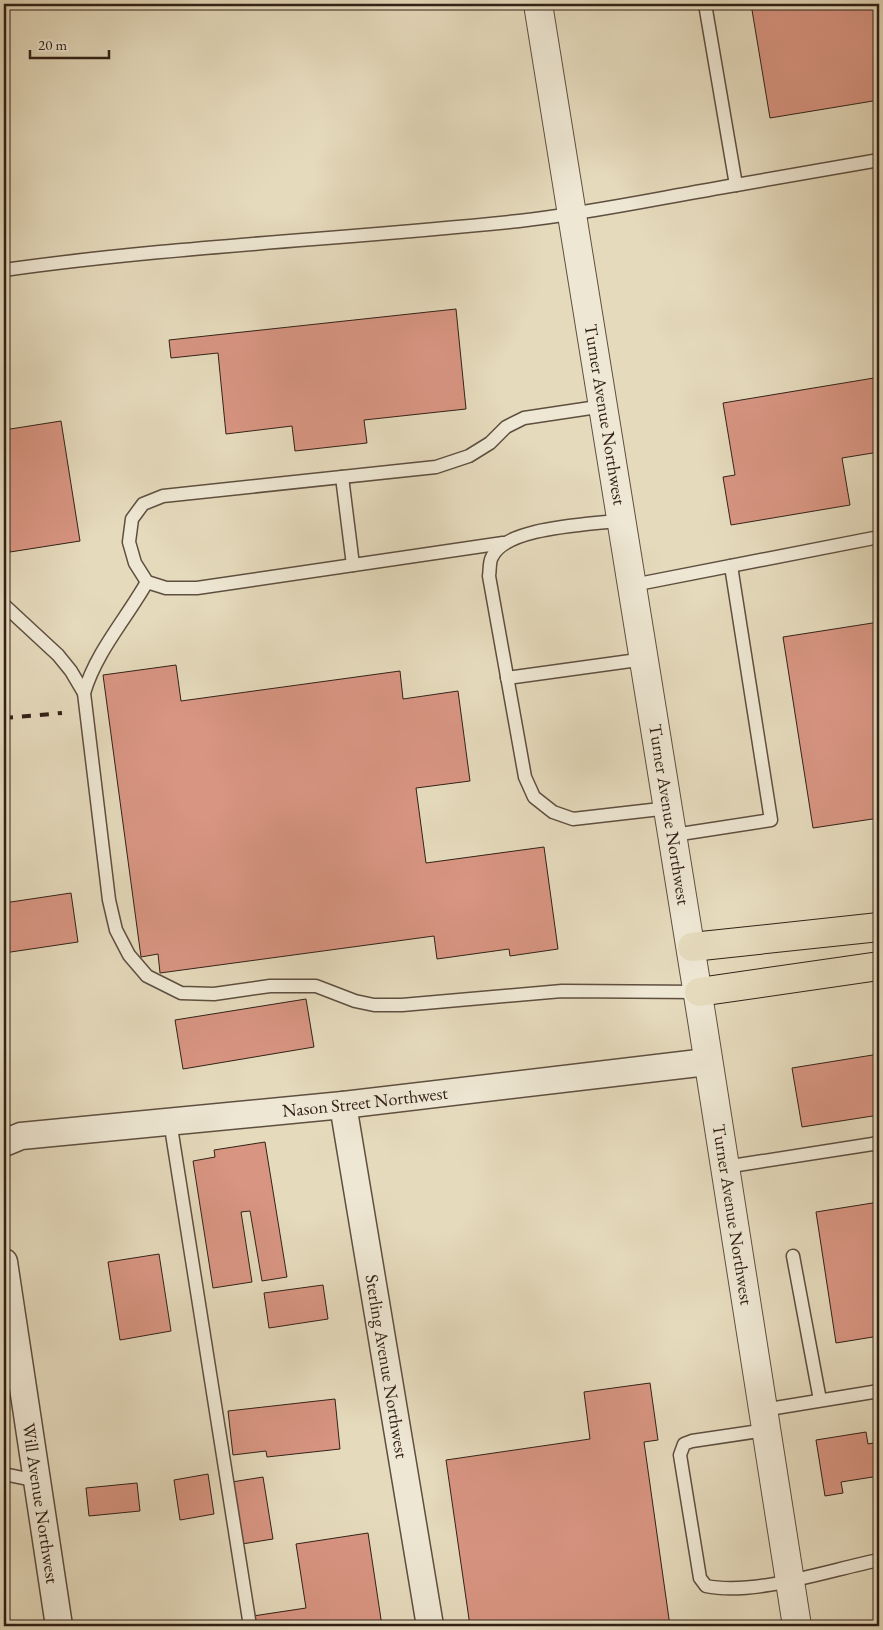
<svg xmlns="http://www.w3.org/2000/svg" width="883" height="1630" font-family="'EB Garamond',serif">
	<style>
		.building { fill: #d89582; stroke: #322117 }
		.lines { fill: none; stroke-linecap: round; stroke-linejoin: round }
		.service-casing { stroke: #5f4f40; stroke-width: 15 }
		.minor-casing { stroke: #5f4f40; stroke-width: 29 }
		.tertiary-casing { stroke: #5f4f40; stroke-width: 30 }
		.motorway-casing { stroke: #322117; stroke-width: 30 }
		.service { stroke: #eee7d3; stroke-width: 12 }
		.minor { stroke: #eee7d3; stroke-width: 26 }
		.tertiary { stroke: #eee7d3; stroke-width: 28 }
		.motorway { stroke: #e5dabc; stroke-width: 28 }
		.rail { stroke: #322117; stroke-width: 4; stroke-dasharray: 9 9; stroke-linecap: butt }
		.labels { text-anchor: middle; stroke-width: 4; stroke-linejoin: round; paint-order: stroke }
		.street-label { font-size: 18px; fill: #322117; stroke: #eee7d3 }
	</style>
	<rect width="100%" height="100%" fill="#e5dabc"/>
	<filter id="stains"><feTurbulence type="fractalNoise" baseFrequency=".004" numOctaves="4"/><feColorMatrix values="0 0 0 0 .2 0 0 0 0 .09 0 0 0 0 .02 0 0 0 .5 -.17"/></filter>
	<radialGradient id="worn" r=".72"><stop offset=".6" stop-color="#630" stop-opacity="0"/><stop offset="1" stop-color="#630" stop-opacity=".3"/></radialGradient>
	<!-- building -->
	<g class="building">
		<path d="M751 4H879V100L770 118Z"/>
		<path d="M456 309 466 409 364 420 367 443 295 451 292 426 226 434 218 353 171 358 169 340Z"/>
		<path d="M874 378 879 411V452L842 458 850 505 731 525 723 477 735 475 723 403Z"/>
		<path d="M61 421 80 541 10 552 4 510V430Z"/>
		<path d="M879 622V818L813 828 783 637Z"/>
		<path d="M176 665 181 701 400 671 403 699 458 691 470 781 416 788 426 863 544 847 558 949 510 956 509 949 437 959 434 936 160 973 158 954 141 957 103 675Z"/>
		<path d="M71 893 78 942 4 953V903Z"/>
		<path d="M306 999 314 1047 183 1069 175 1020Z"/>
		<path d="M879 1054V1115L802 1127 792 1068Z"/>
		<path d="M265 1142 287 1277 262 1281 250 1211 241 1212 252 1282 213 1288 193 1161 215 1157 214 1150Z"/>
		<path d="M879 1202V1336L836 1343 816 1212Z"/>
		<path d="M159 1254 171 1331 120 1340 108 1262Z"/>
		<path d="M323 1285 328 1319 269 1328 264 1293Z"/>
		<path d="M650 1383 658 1440 644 1442 670 1626H470L446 1460 590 1439 584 1392Z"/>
		<path d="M335 1399 340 1449 267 1457 266 1451 233 1455 228 1411Z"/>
		<path d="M866 1432 868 1444 879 1442V1476L841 1482 843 1493 825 1496 816 1440Z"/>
		<path d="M208 1474 214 1514 180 1520 174 1480Z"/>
		<path d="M263 1477 273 1539 242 1544 232 1482Z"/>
		<path d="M137 1483 140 1511 89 1516 86 1488Z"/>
		<path d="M368 1533 382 1626H255L253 1616 306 1608 296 1544Z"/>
	</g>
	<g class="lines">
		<!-- service casing -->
		<g class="service-casing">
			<g id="service">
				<path d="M705 4 736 185 879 160"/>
				<path d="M4 270C175 246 348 239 519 221 592 213 664 197 736 185"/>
				<path d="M342 477 353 565"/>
				<path d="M623 520C591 525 506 526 492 557 489 562 490 571 489 576L525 777 534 797 553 812 573 819 669 808"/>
				<path d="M503 543 197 588H166L147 582 135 563 129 542 132 519 143 504 163 496 436 467 469 456 490 443 506 427 524 418 604 406"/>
				<path d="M147 582C126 619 96 652 84 693L109 900 116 930 129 955 147 976 181 993 214 994 270 986H316L355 1001 374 1005H402L562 991 699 992"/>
				<path d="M633 585 879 537"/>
				<path d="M4 605 58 655 71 671 84 693"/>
				<path d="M507 678 645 659"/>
				<path d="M674 835 771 820 731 566"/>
				<path d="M170 1121 250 1626"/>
				<path d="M725 1167 879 1143"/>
				<path d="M793 1256 820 1400"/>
				<path d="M763 1410 879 1391"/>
				<path d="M766 1430 692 1441 684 1444 680 1455 700 1578 706 1586C755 1596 829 1570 879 1560"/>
				<path d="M4 1474 37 1481"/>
			</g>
		</g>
		<!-- minor casing -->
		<g class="minor-casing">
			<g id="minor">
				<path id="s1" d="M343 1105 430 1626"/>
				<path id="s2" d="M4 1143 21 1136 343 1105 707 1062"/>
				<path id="s3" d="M4 1262 59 1626"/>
			</g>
		</g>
		<!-- tertiary casing -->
		<g class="tertiary-casing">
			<g id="tertiary">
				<path id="s4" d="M538 4C627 544 713 1085 797 1626"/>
			</g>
		</g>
		<!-- motorway casing -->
		<g class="motorway-casing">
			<g id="motorway">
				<path d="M692 947 879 927"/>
				<path d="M699 992 879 966"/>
			</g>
		</g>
		<!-- service -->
		<use href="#service" class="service"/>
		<!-- minor -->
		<use href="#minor" class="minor"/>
		<!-- tertiary -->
		<use href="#tertiary" class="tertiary"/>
		<!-- motorway -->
		<use href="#motorway" class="motorway"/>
		<!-- rail -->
		<path class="rail" d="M4 718 62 713"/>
	</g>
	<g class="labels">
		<!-- street labels -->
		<g class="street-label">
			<text dy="6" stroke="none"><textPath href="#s4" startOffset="416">Turner Avenue Northwest</textPath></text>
			<text dy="6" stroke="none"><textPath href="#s4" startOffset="821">Turner Avenue Northwest</textPath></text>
			<text dy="6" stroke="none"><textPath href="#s2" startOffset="364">Nason Street Northwest</textPath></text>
			<text dy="6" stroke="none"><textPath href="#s4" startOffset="1226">Turner Avenue Northwest</textPath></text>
			<text dy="6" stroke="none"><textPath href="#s1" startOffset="265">Sterling Avenue Northwest</textPath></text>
			<text dy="6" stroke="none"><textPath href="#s3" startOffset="244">Will Avenue Northwest</textPath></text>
		</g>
	</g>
	<!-- margin -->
	<rect width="883" height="1630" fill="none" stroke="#e5dabc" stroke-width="20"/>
	<rect x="5" y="5" width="873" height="1620" fill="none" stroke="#322117" stroke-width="2.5"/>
	<rect x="10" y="10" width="863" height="1610" fill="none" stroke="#322117"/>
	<!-- scale -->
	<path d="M30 50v8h79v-8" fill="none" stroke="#322117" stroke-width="2.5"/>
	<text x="38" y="50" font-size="15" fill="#322117" stroke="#eee7d3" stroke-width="4" paint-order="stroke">20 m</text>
	<rect width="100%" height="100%" filter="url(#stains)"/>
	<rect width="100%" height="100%" fill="url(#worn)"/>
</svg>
